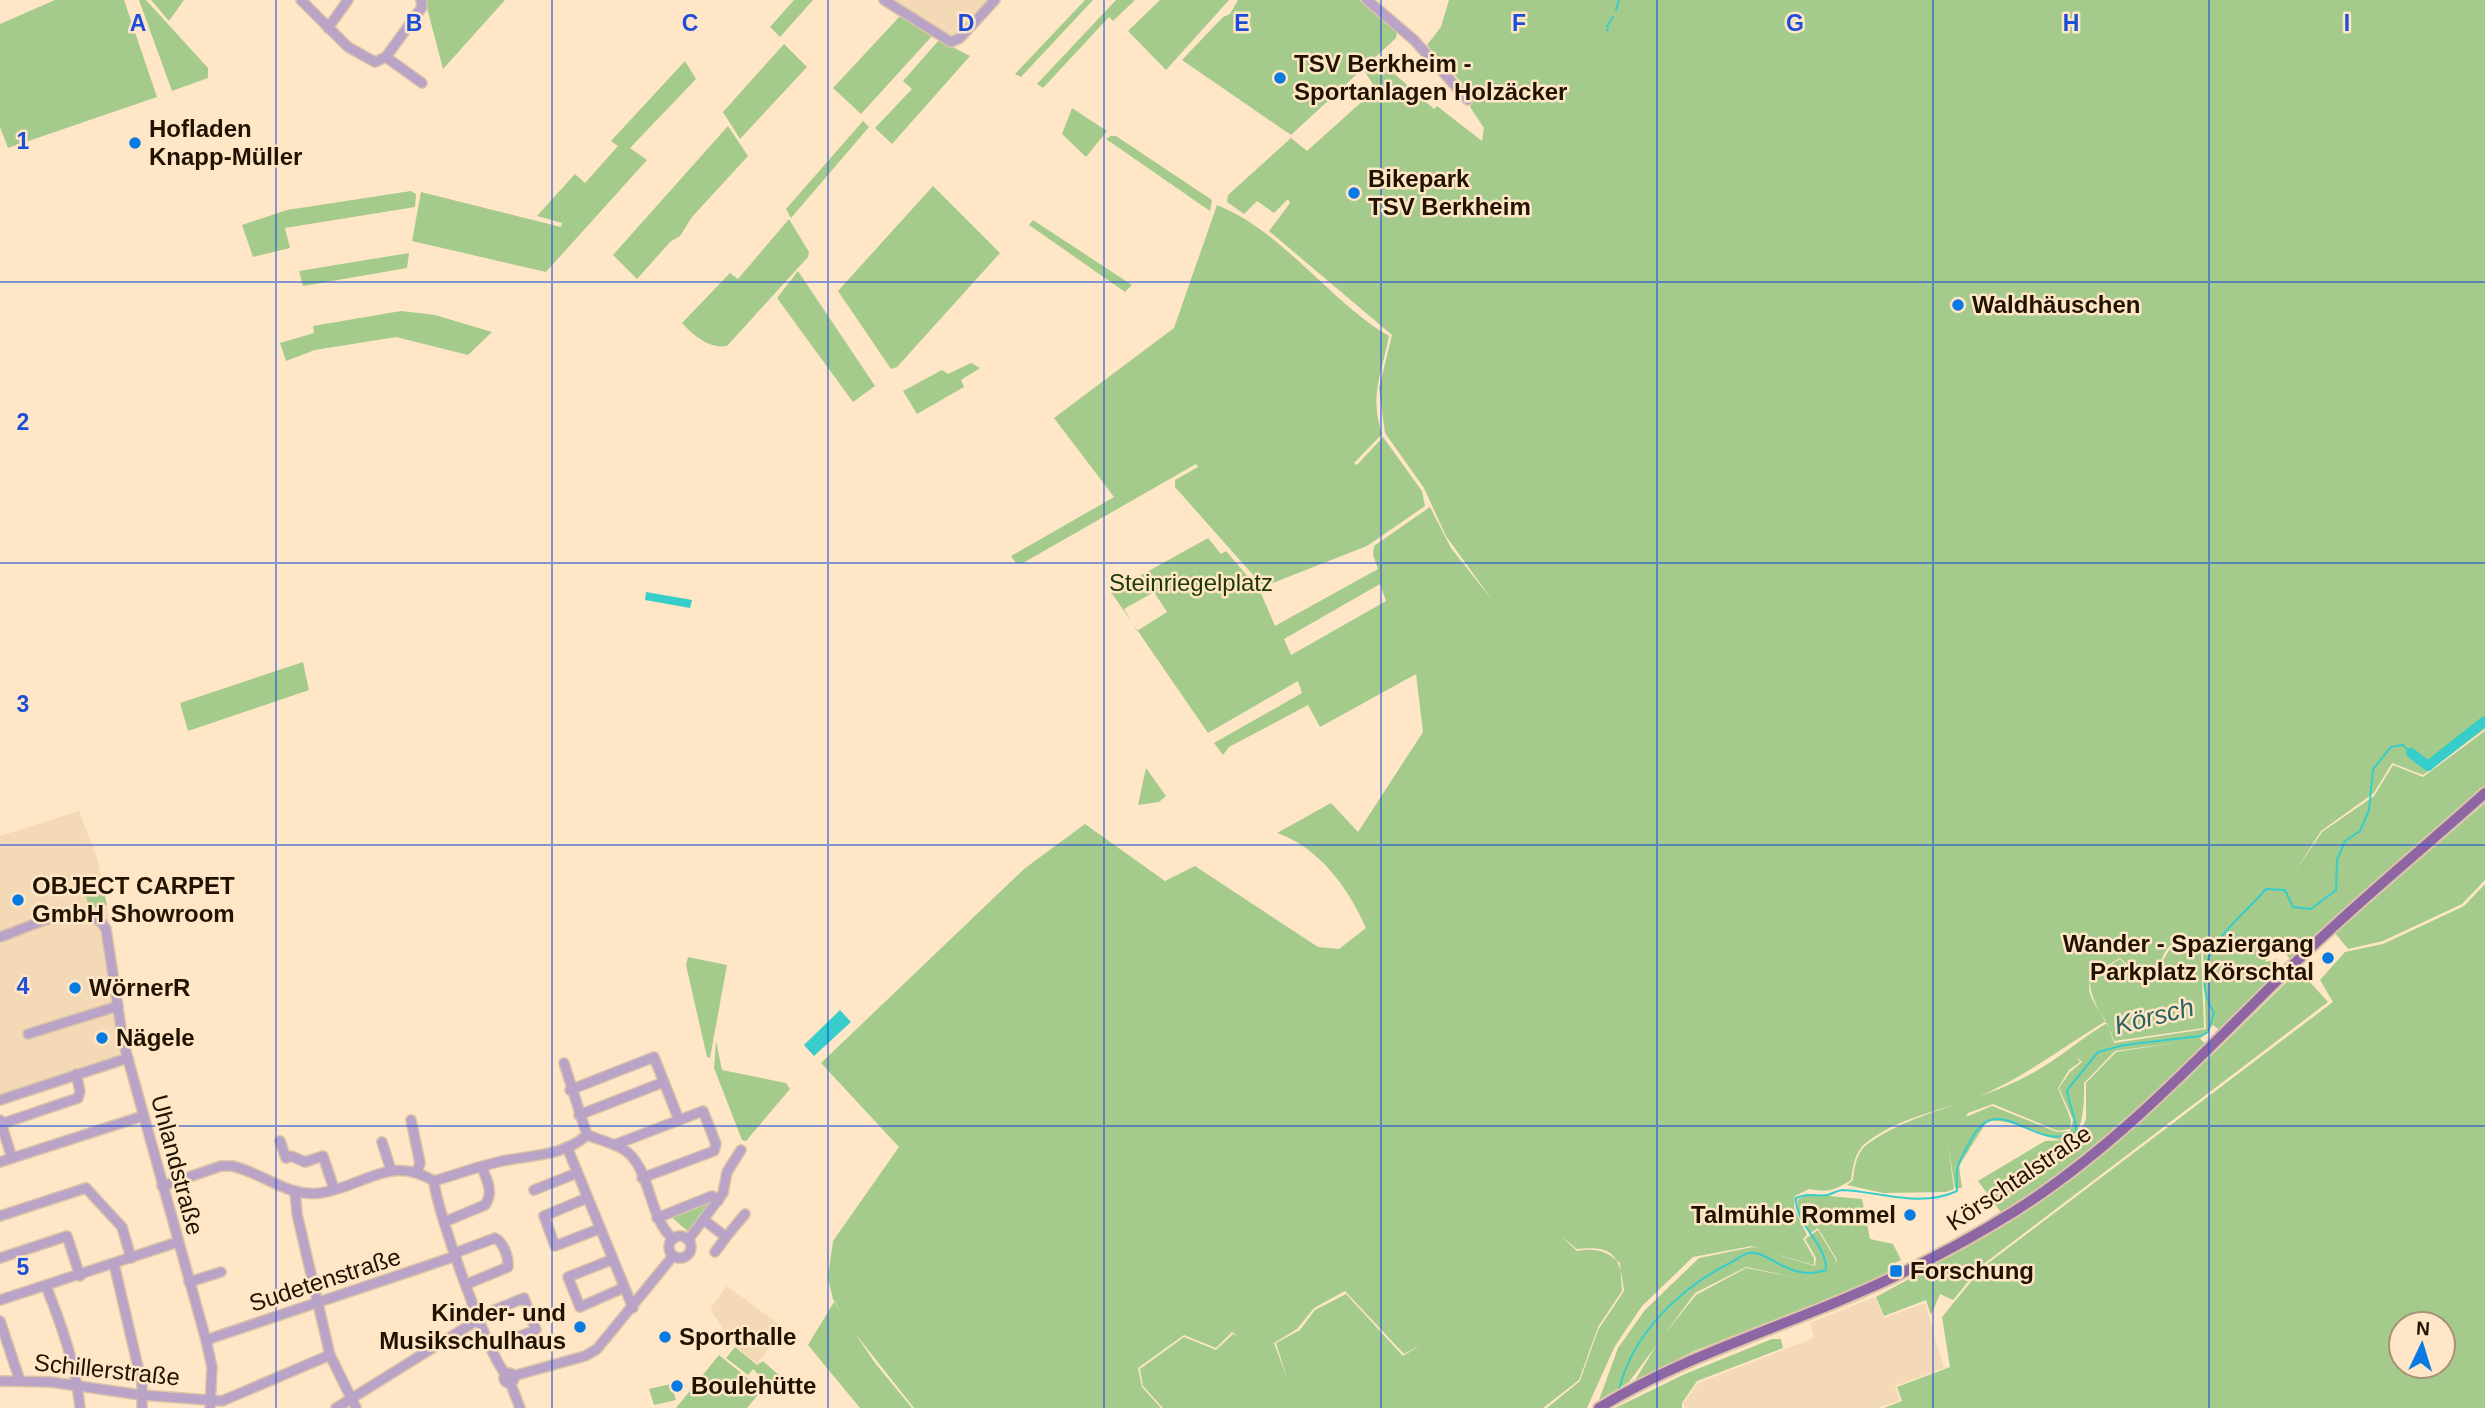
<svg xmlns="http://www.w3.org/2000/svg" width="2485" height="1408" font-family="Arial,sans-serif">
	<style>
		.built { fill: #f4d9b6 }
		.green { fill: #a4cb8c; fill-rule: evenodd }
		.water { fill: #37cdcb }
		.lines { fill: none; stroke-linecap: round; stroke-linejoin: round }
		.stream { stroke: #37cdcb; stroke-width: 2 }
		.river { stroke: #37cdcb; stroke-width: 10 }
		.minor-casing { stroke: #dbc4a7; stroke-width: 12 }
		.major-casing { stroke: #dbc4a7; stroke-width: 14 }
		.minor { stroke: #b9a3c6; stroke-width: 9 }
		.major { stroke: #8f66a4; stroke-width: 10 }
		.grid { fill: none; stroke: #1d4ed8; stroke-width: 2; stroke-opacity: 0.55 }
		.poi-dot { fill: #087ae1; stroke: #ffe6c7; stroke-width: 2.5 }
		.labels { text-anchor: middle; stroke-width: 5; stroke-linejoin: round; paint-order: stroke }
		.poi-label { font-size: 24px; font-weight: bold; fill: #211301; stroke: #ffe6c7; text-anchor: start }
		.park-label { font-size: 24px; fill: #1c3a00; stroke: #ffe6c7 }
		.street-label { font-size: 24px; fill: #211301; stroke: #ffe6c7 }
		.water-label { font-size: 26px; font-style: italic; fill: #286261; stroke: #ffe6c7 }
		.grid-label { font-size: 23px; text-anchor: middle; font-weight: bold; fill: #1d4ed8; stroke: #ffe6c7; stroke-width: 5; stroke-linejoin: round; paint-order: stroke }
	</style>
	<rect width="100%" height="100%" fill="#ffe6c7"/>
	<!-- built -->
	<g class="built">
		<path d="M891 0H991L958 35 951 38Z"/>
		<path d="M79 811 97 858 103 887 85 892 89 909 107 905 122 1022 130 1054 0 1094V836Z"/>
		<path d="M727 1286 784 1328 757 1364 735 1346 710 1309Z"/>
		<path d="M1875 1297 1884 1318 1925 1303 1944 1368 1895 1386 1900 1400 1878 1408H1685L1683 1404 1698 1383 1814 1338 1810 1323Z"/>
	</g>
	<!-- green -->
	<g class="green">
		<path d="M55 0H124L157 97 8 148 0 127V24Z"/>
		<path d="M139 0H146L208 68V78L172 91Z"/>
		<path d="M151 0H184L169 21Z"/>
		<path d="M425 0H505L443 69Z"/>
		<path d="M794 0H813L780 37 770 27Z"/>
		<path d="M1085 0H1093L1021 77 1015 74Z"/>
		<path d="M1116 0H1135L1113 21 1109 17 1043 88 1037 84Z"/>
		<path d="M1160 0H1229L1166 70 1128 31Z"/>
		<path d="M1238 0H1360L1397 32 1396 38 1291 135 1182 60 1223 17 1230 14Z"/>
		<path d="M1449 0H2485V729L2423 775 2392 763 2374 793 2321 831 2294 873 2322 832 2374 796 2393 765 2423 777 2485 731V787L2290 959 2280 947 2270 953 2265 962 2277 959 2281 968 2219 1030 2213 1025 2200 1039 2206 1044 2090 1153 2003 1215 1978 1181 2045 1141 2068 1140 2081 1131 2086 1119V1083L2116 1052 2174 1043 2115 1051 2084 1083C2086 1187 2037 1115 1987 1121L1959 1166 1962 1188H1955L1948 1144 1954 1189 1946 1192 1883 1193 1847 1185 1853 1180C1855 1166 1856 1152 1869 1143 1912 1112 1979 1102 2027 1076 2055 1062 2080 1039 2107 1023L2114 1043 2206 1029 2203 950 2198 942C2179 936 2166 943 2161 962L2147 970H2154C2172 956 2166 934 2197 943L2201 950 2204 1028 2114 1041C2108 1021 2091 1004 2090 983L2099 972 2120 959 2130 970H2138L2131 968 2120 958C2082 979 2081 986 2106 1021 2064 1046 2027 1076 1982 1095 1945 1110 1899 1117 1867 1142 1855 1151 1853 1165 1851 1180 1835 1190 1828 1193 1809 1189L1795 1196 1794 1208 1807 1235 1803 1239 1814 1258V1265L1775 1254 1815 1266 1816 1258 1805 1239 1818 1230 1836 1260 1834 1264 1837 1260 1818 1228 1810 1233 1797 1209 1798 1199 1808 1194 1862 1199 1870 1239 1893 1244 1901 1260 1889 1266 1892 1274 1694 1351 1634 1382 1659 1341 1696 1295 1746 1268 1799 1278 1746 1267 1695 1293 1629 1382 1599 1400 1618 1348 1645 1310 1699 1258 1753 1247 1761 1249 1752 1246 1693 1257 1642 1306 1615 1346 1587 1408H1547L1580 1381 1598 1330 1624 1291C1620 1256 1614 1245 1577 1249L1561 1236 1577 1251C1596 1248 1605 1250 1620 1263L1622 1291 1598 1327 1579 1380 1543 1408H1163L1143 1386 1140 1369 1184 1337 1216 1350 1233 1334 1238 1337 1232 1332 1216 1348 1184 1335 1138 1368 1142 1387 1161 1408H914L847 1323 833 1299 828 1278 833 1241 899 1147 821 1063 1024 869 1085 824 1165 881 1195 866 1318 947 1339 949 1366 928C1349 889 1319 847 1277 833L1331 803 1358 832 1423 732 1416 674 1320 727 1308 705 1229 747 1223 755 1214 743 1302 693 1298 681 1208 733 1111 592 1208 538 1221 554 1226 551 1260 591 1275 626 1378 569 1373 555 1374 546 1430 507 1451 548 1493 601 1446 536 1424 488 1385 433 1379 388 1392 335 1269 231 1290 203 1288 199 1274 213 1257 201 1244 214 1227 202 1228 195 1291 138 1307 151 1376 89 1365 72 1379 60 1434 109 1437 106 1482 141 1484 128 1470 107 1474 96 1427 45 1441 27ZM1380 584 1386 601 1291 655 1284 639ZM1154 592 1167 612 1137 631 1124 609ZM2076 1056 2082 1062 2070 1072 2059 1088 2073 1120 2070 1131 2057 1132 1992 1106 1966 1117 1968 1113 1993 1104 2058 1131 2070 1129 2071 1120 2058 1088 2069 1070 2080 1062ZM1345 1291 1404 1354 1421 1345 1403 1356 1346 1294 1315 1310 1300 1330 1276 1343 1287 1378 1274 1343 1297 1329 1314 1308Z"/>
		<path d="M901 15 932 36 861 114 833 88Z"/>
		<path d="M939 40 970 56 892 144 875 128 912 89 903 81Z"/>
		<path d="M784 44 807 67 740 139 723 112Z"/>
		<path d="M685 61 696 79 630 148 647 160 546 272 412 241 421 192 561 227 562 223 537 216 575 174 585 183 618 146 611 141Z"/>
		<path d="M1072 108 1107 131 1086 157 1062 134Z"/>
		<path d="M863 121 869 127 791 218 786 209Z"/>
		<path d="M728 126 748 156 692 217 680 236 670 242 637 279 613 255Z"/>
		<path d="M1111 136H1116L1212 200 1210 211 1106 139Z"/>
		<path d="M933 186 1000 253 897 367 891 369 838 291Z"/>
		<path d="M411 191 416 194 415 207 285 228 290 248 253 257 242 225 287 210Z"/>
		<path d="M1217 205C1284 232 1329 301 1389 336 1382 374 1369 394 1382 434L1354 463 1357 465 1383 437 1422 491 1425 506 1367 546 1270 584H1261L1175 487V480L1198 467 1196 464 1023 563H1016L1011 556 1114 497 1054 418 1174 328Z"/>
		<path d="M789 219 809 252 808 257 727 346C709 349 693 335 682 323L730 273 738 279Z"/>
		<path d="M1033 220 1132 285 1125 292 1029 225Z"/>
		<path d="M409 253 407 268 303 286 299 271Z"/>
		<path d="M798 271 875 386 853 402 777 298Z"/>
		<path d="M401 311 435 315 492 332 468 355 396 337 315 350 286 361 280 343 314 333 313 326Z"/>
		<path d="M971 363 980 368 961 380 964 387 917 414 903 391 942 370 948 374Z"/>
		<path d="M303 662 309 690 188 731 180 703Z"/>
		<path d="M1146 768 1166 796 1159 802 1138 805Z"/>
		<path d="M2485 803V880L2462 904 2383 941 2348 949 2335 933Z"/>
		<path d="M2485 884V1408H1884L1902 1401 1897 1387 1950 1367 1942 1317 1983 1267 2333 1002 2320 980 2345 952 2383 944 2464 906ZM2401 1324H2443V1366H2401Z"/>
		<path d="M103 887 107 905 89 909 85 892Z"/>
		<path d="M688 957 727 965 710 1058 707 1057 686 965Z"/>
		<path d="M2299 970 2328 1002 1981 1266 1953 1300 1940 1294 1931 1315 1926 1300 1884 1316 1876 1297C1930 1267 1986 1239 2037 1203 2133 1136 2215 1052 2299 970Z"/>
		<path d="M716 1041 722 1070 786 1083 790 1089 746 1141 742 1140 714 1068Z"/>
		<path d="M712 1199 714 1201 690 1233 670 1216Z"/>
		<path d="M834 1302 875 1363 912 1408H860L808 1345Z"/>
		<path d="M1772 1339H1781L1783 1348 1697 1381 1682 1403V1408H1615L1685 1374Z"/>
		<path d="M735 1347 757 1365 763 1361 780 1376 771 1388 753 1369 748 1375 726 1358Z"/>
		<path d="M719 1355 762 1390 747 1408H676Z"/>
		<path d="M671 1384 676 1400 654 1405 649 1389Z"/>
	</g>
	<!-- water -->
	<g class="water">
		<path d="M646 592 692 600 690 608 645 600Z"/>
		<path d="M840 1010 851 1022 814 1056 804 1045Z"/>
	</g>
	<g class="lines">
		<!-- stream -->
		<g class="stream">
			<path d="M1616 10 1619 0"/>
			<path d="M1607 26 1613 17"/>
			<path d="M1607 30 1608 28"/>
			<path d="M1619 1390C1632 1334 1680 1288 1730 1263 1736 1260 1743 1254 1749 1253 1768 1249 1789 1283 1826 1270 1827 1243 1795 1226 1796 1198 1809 1192 1815 1197 1827 1195 1833 1194 1837 1190 1843 1190 1881 1192 1921 1208 1957 1191 1955 1165 1959 1162 1971 1140 1999 1086 2035 1156 2076 1131 2077 1119 2069 1106 2067 1090L2098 1052 2124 1045 2201 1036 2208 1032 2214 1013C2182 958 2234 926 2266 889L2285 890 2293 907 2311 909 2336 890 2337 860 2345 841 2360 831 2369 810 2373 769 2391 747 2403 745 2411 753"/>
		</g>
		<!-- river -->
		<path class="river" d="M2411 753 2428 766 2485 721"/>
		<!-- minor casing -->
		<g class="minor-casing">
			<g id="minor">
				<path d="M301 0 348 47 375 62 386 57 422 7 421 0"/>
				<path d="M884 0 951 42 960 38 995 0"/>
				<path d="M1367 0 1414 40 1468 100"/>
				<path d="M328 28 348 0"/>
				<path d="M386 57 422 83"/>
				<path d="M0 937C28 928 87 895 106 929L123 1041 206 1340 212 1367 210 1408"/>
				<path d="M28 1034 118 1006"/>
				<path d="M564 1063 587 1135"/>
				<path d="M570 1090 654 1057 679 1120"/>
				<path d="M0 1100 128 1058"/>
				<path d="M579 1115 664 1082"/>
				<path d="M0 1120 12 1158"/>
				<path d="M411 1120 420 1163 417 1172"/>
				<path d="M1 1124 78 1098 80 1091 76 1074"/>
				<path d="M587 1135C598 1139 612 1143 623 1149 652 1167 647 1216 673 1239"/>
				<path d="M280 1141 286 1158 291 1156 305 1162 323 1156 334 1189"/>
				<path d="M382 1142 391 1170"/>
				<path d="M614 1145 703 1111 716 1144 714 1151 642 1178"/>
				<path d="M567 1147 633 1308"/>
				<path d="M0 1162 143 1116"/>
				<path d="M434 1181C435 1206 490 1361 506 1374"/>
				<path d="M162 1186 221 1166H232C261 1172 289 1198 320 1193 364 1187 389 1154 434 1181 455 1175 476 1167 498 1162 528 1155 563 1157 587 1135"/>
				<path d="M534 1190 577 1173"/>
				<path d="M295 1192 297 1214 330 1355 356 1408"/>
				<path d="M587 1198 544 1216 555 1246 599 1229"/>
				<path d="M0 1216 86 1188 122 1227 131 1258"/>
				<path d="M657 1218 712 1196 718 1201"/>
				<path d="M704 1220 726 1237 745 1214"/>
				<path d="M444 1222 485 1205C494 1192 487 1181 482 1167"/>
				<circle cx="680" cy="1247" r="11"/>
				<path d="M688 1240 723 1193 727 1172 741 1150"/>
				<path d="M715 1252 726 1237"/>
				<path d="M455 1253 495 1238C503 1242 509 1257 508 1267L467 1284"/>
				<path d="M0 1258 67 1236 80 1276"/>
				<path d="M611 1260 568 1277 580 1307 623 1288"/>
				<path d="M114 1264 142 1384V1408"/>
				<path d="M189 1282 221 1272"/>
				<path d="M46 1286C62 1326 76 1366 80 1408"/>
				<path d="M0 1300 178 1242"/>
				<path d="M480 1316 524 1298 536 1330 491 1347"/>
				<path d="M0 1321 20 1381"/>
				<path d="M206 1340 456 1256"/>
				<circle cx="509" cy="1378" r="5"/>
				<path d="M513 1376 585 1356 597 1349 673 1256"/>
				<path d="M0 1381 51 1382 141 1395 222 1401 330 1355"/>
				<path d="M510 1382 520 1408"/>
				<path d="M336 1408 481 1318"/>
			</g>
		</g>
		<!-- major casing -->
		<g class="major-casing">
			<path id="major" d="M1599 1408C1675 1361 1758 1335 1839 1301 1900 1276 1959 1246 2015 1211 2123 1143 2209 1046 2301 957 2360 900 2424 848 2485 793"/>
		</g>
		<!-- minor -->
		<use href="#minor" class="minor"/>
		<!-- major -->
		<use href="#major" class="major"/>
	</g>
	<!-- grid -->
	<path class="grid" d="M276 0V1408M552 0V1408M828 0V1408M1104 0V1408M1381 0V1408M1657 0V1408M1933 0V1408M2209 0V1408M0 282H2485M0 563H2485M0 845H2485M0 1126H2485"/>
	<!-- markers -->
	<g class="poi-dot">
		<circle cx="1280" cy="78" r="7"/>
		<circle cx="135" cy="143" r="7"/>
		<circle cx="1354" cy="193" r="7"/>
		<circle cx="1958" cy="305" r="7"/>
		<circle cx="18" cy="900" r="7"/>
		<circle cx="2328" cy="958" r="7"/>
		<circle cx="75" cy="988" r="7"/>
		<circle cx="102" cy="1038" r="7"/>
		<circle cx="1910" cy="1215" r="7"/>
		<rect x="1889" y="1264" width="14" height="14" rx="3.5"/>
		<circle cx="580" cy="1327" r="7"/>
		<circle cx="665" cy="1337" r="7"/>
		<circle cx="677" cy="1386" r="7"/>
	</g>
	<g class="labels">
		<!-- poi labels -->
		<g class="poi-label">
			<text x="1294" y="72">TSV Berkheim -<tspan x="1294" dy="28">Sportanlagen Holzäcker</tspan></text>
			<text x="149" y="137">Hofladen<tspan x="149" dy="28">Knapp-Müller</tspan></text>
			<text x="1368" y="187">Bikepark<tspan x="1368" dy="28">TSV Berkheim</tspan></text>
			<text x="1972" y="313">Waldhäuschen</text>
			<text x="32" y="894">OBJECT CARPET<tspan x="32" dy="28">GmbH Showroom</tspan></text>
			<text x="2314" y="952" text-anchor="end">Wander - Spaziergang<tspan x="2314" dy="28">Parkplatz Körschtal</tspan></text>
			<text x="89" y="996">WörnerR</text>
			<text x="116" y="1046">Nägele</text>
			<text x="1896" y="1223" text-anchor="end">Talmühle Rommel</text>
			<text x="1910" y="1279">Forschung</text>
			<text x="566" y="1321" text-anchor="end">Kinder- und<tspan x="566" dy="28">Musikschulhaus</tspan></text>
			<text x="679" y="1345">Sporthalle</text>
			<text x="691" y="1394">Boulehütte</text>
		</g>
		<!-- park labels -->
		<g class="park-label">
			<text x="1191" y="591">Steinriegelplatz</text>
		</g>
		<!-- street labels -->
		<g class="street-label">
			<text transform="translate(177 1165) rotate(75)" y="8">Uhlandstraße</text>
			<text transform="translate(2019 1178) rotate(-34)" y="8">Körschtalstraße</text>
			<text transform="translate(325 1280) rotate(-18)" y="8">Sudetenstraße</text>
			<text transform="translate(107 1370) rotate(6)" y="8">Schillerstraße</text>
		</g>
		<!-- water labels -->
		<g class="water-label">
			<text transform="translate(2154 1016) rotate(-14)" y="9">Körsch</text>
		</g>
	</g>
	<g class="grid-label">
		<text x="138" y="31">A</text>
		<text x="414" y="31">B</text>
		<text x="690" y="31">C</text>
		<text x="966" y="31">D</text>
		<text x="1242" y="31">E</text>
		<text x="1519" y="31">F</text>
		<text x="1795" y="31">G</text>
		<text x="2071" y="31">H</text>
		<text x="2347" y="31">I</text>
		<text x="23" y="149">1</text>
		<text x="23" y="430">2</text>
		<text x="23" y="712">3</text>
		<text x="23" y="994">4</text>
		<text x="23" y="1275">5</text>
	</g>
	<!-- north arrow -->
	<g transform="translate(2422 1345) rotate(4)"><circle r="33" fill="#ffe6c7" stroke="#a69278" stroke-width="2"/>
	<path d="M0-5L12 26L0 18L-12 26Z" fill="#087ae1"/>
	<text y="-10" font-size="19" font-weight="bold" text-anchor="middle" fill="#211301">N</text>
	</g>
</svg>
